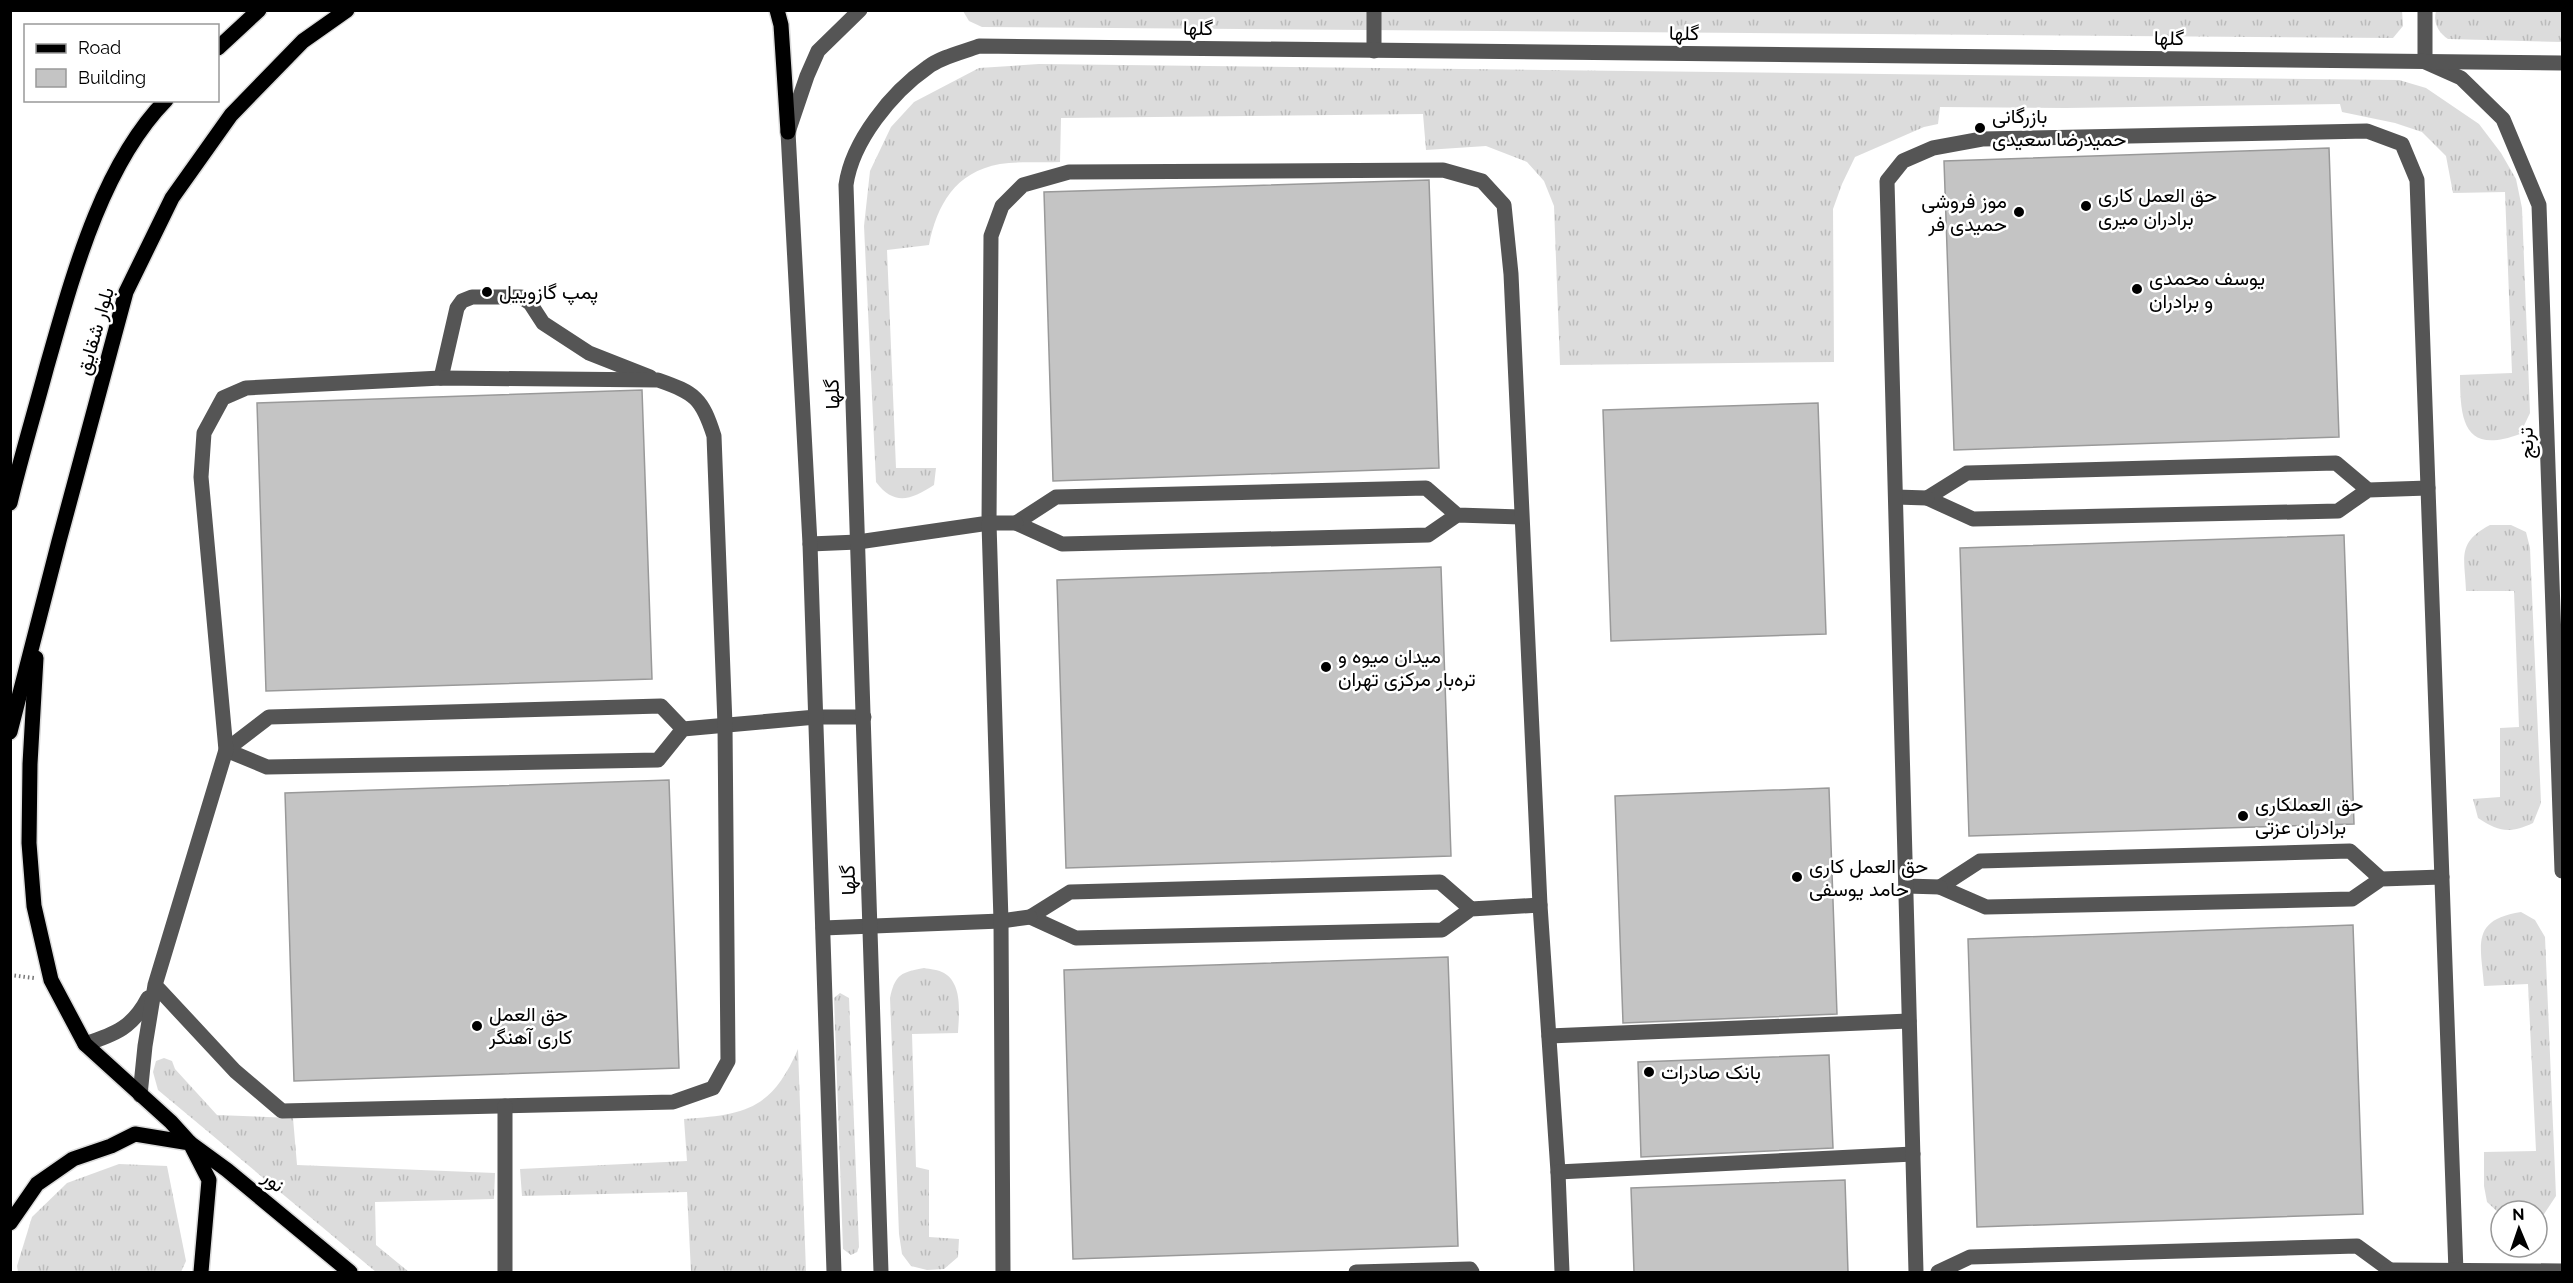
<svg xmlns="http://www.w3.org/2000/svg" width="2573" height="1283" font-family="Raleway,Vazirmatn,sans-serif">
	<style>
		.grass { fill: url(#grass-tufts) }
		.building { fill: #c4c4c4; stroke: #999; stroke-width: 1.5 }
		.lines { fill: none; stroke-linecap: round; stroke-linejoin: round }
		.major-casing { stroke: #dbdbdb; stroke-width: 18 }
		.path { stroke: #777; stroke-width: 4; stroke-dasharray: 1.5 3; stroke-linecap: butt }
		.minor { stroke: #555; stroke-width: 15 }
		.major { stroke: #000; stroke-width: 15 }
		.poi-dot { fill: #000; stroke: #fff; stroke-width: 2 }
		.labels { text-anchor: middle; stroke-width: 5; stroke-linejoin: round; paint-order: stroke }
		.street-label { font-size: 20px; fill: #000; stroke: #fff }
		.poi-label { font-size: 20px; fill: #000; stroke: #fff; text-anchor: start }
	</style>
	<defs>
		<pattern id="grass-tufts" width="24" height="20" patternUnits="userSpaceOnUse" patternTransform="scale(1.5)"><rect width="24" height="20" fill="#dcdcdc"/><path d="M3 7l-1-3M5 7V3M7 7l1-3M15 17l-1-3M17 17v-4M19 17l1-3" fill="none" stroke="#bbb"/></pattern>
	</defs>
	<rect width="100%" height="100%" fill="#fff"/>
	<!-- grass -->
	<g class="grass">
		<path d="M2402 10 2403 26 2393 38 982 27 969 21 963 11Z"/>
		<path d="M2436 11H2562V42L2448 39C2438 32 2433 23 2436 11Z"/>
		<path d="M1039 64 2399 80 2426 88 2479 124 2501 153 2516 179 2522 208 2530 413 2520 434C2464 455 2460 421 2460 375L2512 373 2505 192 2453 193 2446 156 2422 132 2395 123 2342 112 2340 104 2066 108 1940 107 1938 124 1924 127 1855 157 1842 184 1833 209 1834 362 1560 365 1554 206 1544 181 1527 162 1486 146 1426 150 1423 114 1061 118 1060 162C1040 163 1019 161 1000 164 955 172 937 205 929 245L887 250 896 468H936L934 485C911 500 894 506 876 482L864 226 870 171 891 127 914 102 979 68Z"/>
		<path d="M2490 525H2511L2526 532 2530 548 2541 803 2533 823C2510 834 2499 832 2478 818L2473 799 2500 797V728L2519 727 2514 591H2466C2465 558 2456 543 2490 525Z"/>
		<path d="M2521 912 2535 920 2545 937 2556 1196 2544 1214 2537 1216V1211H2501V1215L2487 1202 2484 1186V1152L2536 1151 2528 984 2484 986C2481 945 2470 920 2521 912Z"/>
		<path d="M924 968C930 969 939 970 944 973 963 984 959 1014 958 1033L912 1034 916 1167 929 1170V1237L959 1239 958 1257 944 1269 927 1270 911 1266 902 1254 899 1234 890 998C895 974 902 972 924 968Z"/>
		<path d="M840 993 849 998 859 1247 857 1252 851 1255 843 1249 834 998Z"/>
		<path d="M798 1049 806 1272H691L687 1192 522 1196 520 1169 687 1161 684 1119C746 1115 772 1109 798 1049Z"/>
		<path d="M164 1058 172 1061 175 1069 217 1115 293 1118 297 1165 495 1173 494 1199 375 1202 376 1245 409 1272H376L158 1090 153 1072 156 1061Z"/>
		<path d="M119 1164 167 1166 186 1261 181 1272H18L17 1266 32 1217 67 1183Z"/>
	</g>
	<!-- building -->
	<g class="building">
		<path d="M2329 148 2339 437 1954 450 1944 161Z"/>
		<path d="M1429 180 1439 468 1053 481 1044 192Z"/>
		<path d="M642 390 652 679 266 691 257 403Z"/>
		<path d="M1818 403 1826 634 1611 641 1603 410Z"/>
		<path d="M2344 535 2354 824 1969 836 1960 548Z"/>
		<path d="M1441 567 1451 856 1066 868 1057 580Z"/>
		<path d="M669 780 679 1068 294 1081 285 793Z"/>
		<path d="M1829 788 1837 1014 1623 1023 1615 796Z"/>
		<path d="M2353 925 2363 1214 1977 1227 1968 939Z"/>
		<path d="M1448 957 1458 1246 1073 1259 1064 970Z"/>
		<path d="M1829 1055 1833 1148 1641 1157 1638 1062Z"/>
		<path d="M1845 1180 1848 1272H1634L1631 1188Z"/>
	</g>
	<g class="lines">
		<!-- major casing -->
		<g class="major-casing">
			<g id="major">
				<path d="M777 10 781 25 788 132"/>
				<path d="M218 48 259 10"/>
				<path d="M10 503C21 457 35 411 47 366 72 279 101 166 166 100"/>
				<path d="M36 658 30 764 29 843 34 906 51 980 85 1044 171 1122 190 1143 227 1170 350 1272"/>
				<path d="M10 732 59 541 126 292 172 198 231 115 303 41 347 10"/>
				<path d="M10 1223 37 1184 73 1159 111 1146 135 1134 190 1143 209 1180 201 1272"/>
			</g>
		</g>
		<!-- path -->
		<path class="path" d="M10 975 34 978"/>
		<!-- minor -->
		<g class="minor">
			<path d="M2425 10V62L2461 78 2503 119 2539 205 2562 871"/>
			<path d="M1374 51V10"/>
			<path d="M441 378 457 308 462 301 472 297H521L530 303 543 323 589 353 650 377"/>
			<path d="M2368 490 2336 463 1967 473 1927 498 1973 519 2338 511 2368 490 2428 488"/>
			<path d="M1896 497 1927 498"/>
			<path d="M1457 515 1426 488 1056 497 1016 523 1062 544 1428 535 1457 515 1521 517"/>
			<path d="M810 544 858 542 989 523 991 236 1002 206 1023 185 1069 172 1443 170 1482 181 1504 205 1511 274 1540 905 1558 1172 1562 1272"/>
			<path d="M683 729 661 706 269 717 226 750 267 767 658 760 683 729 816 717H864"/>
			<path d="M2381 879 2350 851 1980 861 1940 887 1986 907 2352 899 2381 879 2442 877"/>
			<path d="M1906 886 1940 887"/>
			<path d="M1471 909 1440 882 1070 892 1030 917 1076 938 1442 930 1471 909 1540 905"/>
			<path d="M823 928 1001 921 1030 917"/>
			<path d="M1549 1036 1909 1021"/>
			<path d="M85 1044C116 1034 133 1027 148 998"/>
			<path d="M140 1095 145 1046 155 985 226 750 201 477 204 433 223 398 246 388 441 378 658 380C695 393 702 398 714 436L725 725 728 1061 713 1088 673 1102 282 1111 235 1071 155 985"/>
			<path d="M505 1106V1272"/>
			<path d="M1558 1172 1913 1154"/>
			<path d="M834 1272 810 544 788 132 807 76 818 51 860 10"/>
			<path d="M881 1272 846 185C852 141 892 92 928 67 941 57 963 52 979 46L2562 63"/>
			<path d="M1003 1272 1001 921 989 523H1016"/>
			<path d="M1356 1272 1470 1269 1472 1272"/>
			<path d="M1916 1272 1887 181 1903 161 1933 148 1982 139 2367 131 2402 144 2417 180 2456 1272"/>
			<path d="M1938 1272 1970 1257 2357 1246 2390 1270"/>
			<path d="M2387 1272 2390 1270 2562 1271"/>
		</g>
		<!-- major -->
		<use href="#major" class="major"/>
	</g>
	<!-- markers -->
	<g class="poi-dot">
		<circle cx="1980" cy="128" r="6"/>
		<circle cx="2086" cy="206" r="6"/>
		<circle cx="2019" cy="212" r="6"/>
		<circle cx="2137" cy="289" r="6"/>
		<circle cx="487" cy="292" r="6"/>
		<circle cx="1326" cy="667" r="6"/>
		<circle cx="2243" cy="816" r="6"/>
		<circle cx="1797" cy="877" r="6"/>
		<circle cx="477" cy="1026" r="6"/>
		<circle cx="1649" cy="1072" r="6"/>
	</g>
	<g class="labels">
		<!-- street labels -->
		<g class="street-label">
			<text transform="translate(1198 28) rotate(1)" y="7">گلها</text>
			<text transform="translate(1684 33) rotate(1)" y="7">گلها</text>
			<text transform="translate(2169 38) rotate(1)" y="7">گلها</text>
			<text transform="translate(95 331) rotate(-74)" y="7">بلوار شقایق</text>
			<text transform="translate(832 394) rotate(-92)" y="7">گلها</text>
			<text transform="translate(2526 443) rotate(-92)" y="7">ترنج</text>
			<text transform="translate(848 880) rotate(-92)" y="7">گلها</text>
			<text transform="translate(274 1181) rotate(40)" y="7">نور</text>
		</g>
		<!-- poi labels -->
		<g class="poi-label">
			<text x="1992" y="123">بازرگانی<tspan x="1992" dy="23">حمیدرضا سعیدی</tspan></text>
			<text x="2098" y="202">حق العمل کاری<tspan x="2098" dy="23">برادران میری</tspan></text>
			<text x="2007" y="208" text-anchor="end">موز فروشی<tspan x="2007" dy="23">حمیدی فر</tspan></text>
			<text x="2149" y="285">یوسف محمدی<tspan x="2149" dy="23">و برادران</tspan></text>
			<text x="499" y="299">پمپ گازوییل</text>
			<text x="1338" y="663">میدان میوه و<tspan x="1338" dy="23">تره‌بار مرکزی تهران</tspan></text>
			<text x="2255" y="811">حق العملکاری<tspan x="2255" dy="23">برادران عزتی</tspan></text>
			<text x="1809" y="873">حق العمل کاری<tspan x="1809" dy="23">حامد یوسفی</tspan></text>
			<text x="489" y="1021">حق العمل<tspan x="489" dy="23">کاری آهنگر</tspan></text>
			<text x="1661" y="1079">بانک صادرات</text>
		</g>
	</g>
	<!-- border -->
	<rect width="2573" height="1283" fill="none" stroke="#000000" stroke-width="24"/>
	<!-- legend -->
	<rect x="24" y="24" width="195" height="78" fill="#ffffff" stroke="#999999" stroke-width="1.5"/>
	<rect x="36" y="44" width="30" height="9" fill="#000000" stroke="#999999" stroke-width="1.5"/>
	<text x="78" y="54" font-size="18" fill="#000000">Road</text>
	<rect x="36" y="69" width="30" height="18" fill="#c4c4c4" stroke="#999999" stroke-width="1.5"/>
	<text x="78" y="84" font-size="18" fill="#000000">Building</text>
	<!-- north arrow -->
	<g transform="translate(2519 1229) rotate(358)"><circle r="28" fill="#ffffff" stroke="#999999" stroke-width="1.5"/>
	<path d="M0-4.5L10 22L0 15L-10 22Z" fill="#000000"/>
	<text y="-9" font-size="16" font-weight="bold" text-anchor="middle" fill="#000000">N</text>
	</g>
</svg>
